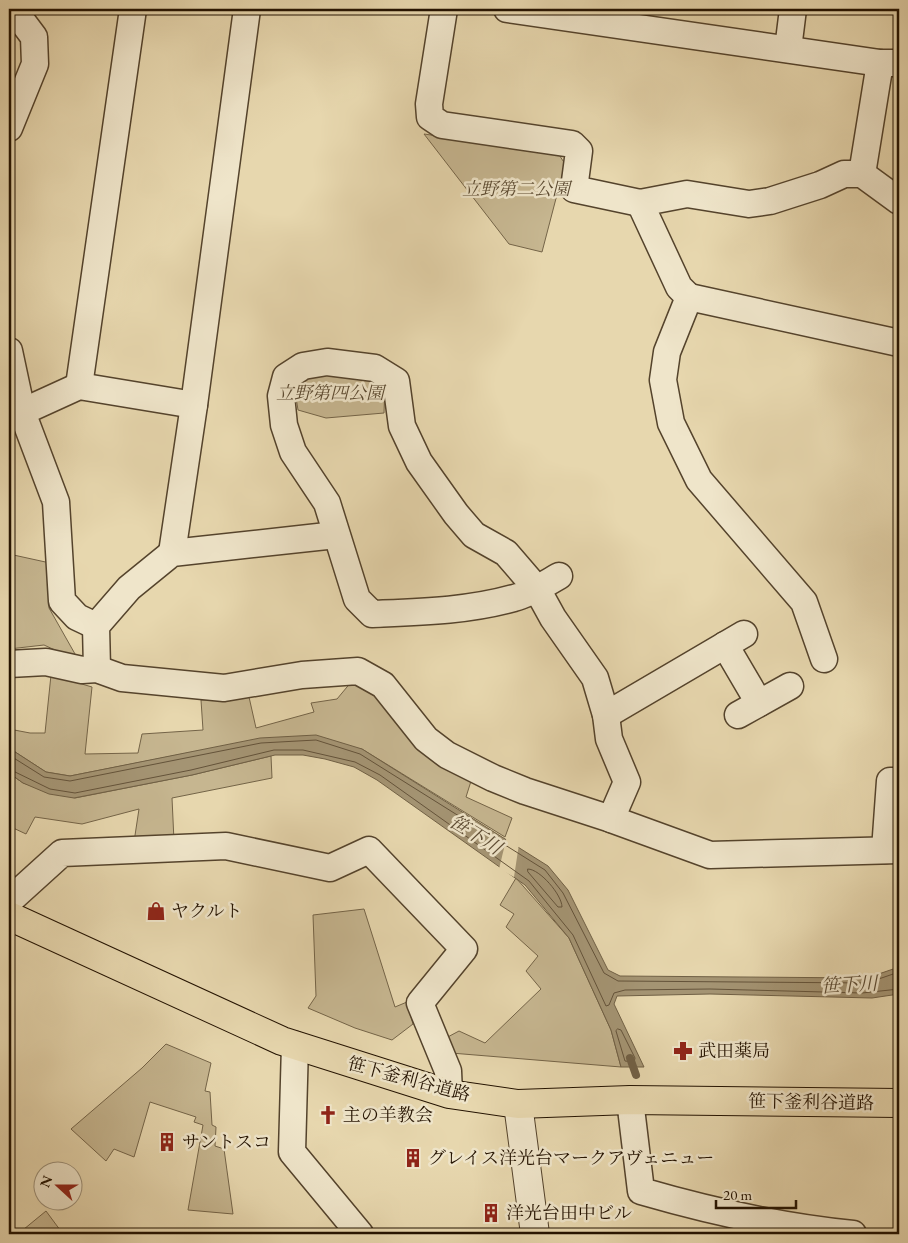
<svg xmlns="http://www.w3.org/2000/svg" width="908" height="1243" font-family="'EB Garamond','Noto Serif JP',serif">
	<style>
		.green { fill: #c6b690; stroke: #746448 }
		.water { fill: #a49473; stroke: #706045 }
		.pier { fill: #e7d7ae }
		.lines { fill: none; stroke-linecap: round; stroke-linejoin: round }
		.shore { stroke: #64533a; stroke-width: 1 }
		.stream { stroke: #706045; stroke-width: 8 }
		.minor-casing { stroke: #54432c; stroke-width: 29 }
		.tertiary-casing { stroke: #54432c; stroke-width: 30 }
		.primary-casing { stroke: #231200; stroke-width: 30 }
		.minor { stroke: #efe5ca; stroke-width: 26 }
		.tertiary { stroke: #efe5ca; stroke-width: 28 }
		.primary { stroke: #e7d7ae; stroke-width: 28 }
		.labels { text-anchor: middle; stroke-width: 5; stroke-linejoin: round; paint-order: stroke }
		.park-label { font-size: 18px; font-style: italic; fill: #5c4b32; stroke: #efe5ca }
		.poi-label { font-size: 18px; fill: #231200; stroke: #efe5ca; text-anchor: start }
		.street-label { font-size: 18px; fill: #231200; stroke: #efe5ca }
		.water-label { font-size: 19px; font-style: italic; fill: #5d4c34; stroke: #efe5ca }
	</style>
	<rect width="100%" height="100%" fill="#e7d7ae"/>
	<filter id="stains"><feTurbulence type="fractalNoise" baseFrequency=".004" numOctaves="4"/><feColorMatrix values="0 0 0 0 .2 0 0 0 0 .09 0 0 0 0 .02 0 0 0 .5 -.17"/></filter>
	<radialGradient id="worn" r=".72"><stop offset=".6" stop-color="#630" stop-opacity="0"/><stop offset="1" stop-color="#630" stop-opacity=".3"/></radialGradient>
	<!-- green -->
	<g class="green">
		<path d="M424 134 558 153 565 164 542 252 509 244Z"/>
		<path d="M312 373 385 382 384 413 326 418 298 410 295 391Z"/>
		<path d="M9 554 50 563 49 608 79 661 44 645 9 649Z"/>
		<path d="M51 675 92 687 85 754 138 753 142 734 203 730 201 700 249 697 256 728 314 712 311 703 337 699 352 681 377 691 472 778 466 797 512 818 505 837 362 749 198 751 70 776 46 772 9 748V729L30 733H45Z"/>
		<path d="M271 756 272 778 172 798 174 841 134 842 139 809 82 824 35 817 26 834 9 826V773L23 783 75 798 192 775Z"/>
		<path d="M516 878 569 938 611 1030 621 1067 451 1053 444 1039 459 1031 485 1043 541 989 526 971 538 956 506 927 514 914 500 905Z"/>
		<path d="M364 909 395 1007 407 1002 413 1024 392 1040 355 1028 308 1008 316 996 313 915Z"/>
		<path d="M166 1044 211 1063 205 1091 210 1092 212 1125 216 1127 215 1146 224 1149 233 1214 188 1210 203 1125 194 1122 196 1117 150 1102 134 1157 114 1149 106 1161 71 1129 142 1068Z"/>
		<path d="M46 1211 63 1234H18Z"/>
	</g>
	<!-- water -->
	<path class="water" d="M316 735 362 749 548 866 568 890 608 970 620 976 867 978 899 967V994L872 998 710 994 617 996 614 1004 644 1067H621L611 1030 569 938 525 885 377 780 354 767 325 759 303 755H275L192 775 74 798 49 794 23 783 9 773V748L46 772 70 776 260 738Z"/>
	<!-- pier -->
	<path class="pier" d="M507 836 519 844 514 877 499 869Z"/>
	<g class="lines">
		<!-- shore -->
		<g class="shore">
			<path d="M9 755 44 777 70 781 261 743 316 740 360 754 545 870 563 893 604 973 618 981 867 983 899 972"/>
			<path d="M9 769 50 789 75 793 191 770 274 750H303L355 762 380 775 529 881 573 935 606 1006 609 1005 614 993 625 990 710 989 862 993 899 989"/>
			<path d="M528 869C540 869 562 895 562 907H558L528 872Z"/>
			<path d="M618 1029 621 1030 635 1058 634 1062 625 1061 616 1031Z"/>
		</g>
		<!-- stream -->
		<path class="stream" d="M630 1058 636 1075"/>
		<!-- minor casing -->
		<g class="minor-casing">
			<g id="minor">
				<path d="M444 9 429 104 430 117 442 125 572 144 579 151 574 189 640 203"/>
				<path d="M507 9 880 63H899"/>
				<path d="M788 49 793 9"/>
				<path d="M9 128 35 64 34 37 13 9"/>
				<path d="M862 174 880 63"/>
				<path d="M689 297 899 343"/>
				<path d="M9 351 22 412 56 502 62 601 77 617 96 626"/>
				<path d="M79 386 133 9"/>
				<path d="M22 412 79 386 194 405"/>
				<path d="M172 553 194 405 247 9"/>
				<path d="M559 576C545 584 530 594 514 598 468 611 420 612 372 614L357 599 327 503 293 452 284 425 281 396 286 377 303 366 327 362 375 368 396 381 402 426 419 462 456 514 474 535 506 553 537 589 553 618 595 678 606 715 609 739 627 782 611 819"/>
				<path d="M725 645 759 703"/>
				<path d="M824 659 804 602 699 480 671 423 663 380 667 352 689 297 679 287 640 203 687 194 749 204 770 201 820 185 844 174H862L899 201"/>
				<path d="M9 664 46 662 82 670 97 669 122 678 224 688 302 675 358 671 383 685 426 739 447 755 493 778 525 791 611 819 710 855 899 850"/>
				<path d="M97 669 96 626 129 588 172 553 336 535"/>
				<path d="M606 715 744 634"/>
				<path d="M738 715 790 686"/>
				<path d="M885 850 890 781H899"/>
				<path d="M9 901 62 853 226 846 330 868 369 850 464 949 420 1003 448 1071 449 1094"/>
				<path d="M295 1045 292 1152 360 1234"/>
				<path d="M630 1100 641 1191C710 1211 781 1227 853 1234"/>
			</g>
		</g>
		<!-- tertiary casing -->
		<g class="tertiary-casing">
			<path id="tertiary" d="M518 1104 535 1234"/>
		</g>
		<!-- primary casing -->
		<g class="primary-casing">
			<path id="primary" d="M9 916 282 1041 449 1094 518 1104 630 1100 899 1103"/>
		</g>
		<!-- minor -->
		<use href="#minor" class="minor"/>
		<!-- tertiary -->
		<use href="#tertiary" class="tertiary"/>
		<!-- primary -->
		<use href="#primary" class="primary"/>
	</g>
	<!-- icons -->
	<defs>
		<g id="shop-bare" transform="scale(1.5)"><path d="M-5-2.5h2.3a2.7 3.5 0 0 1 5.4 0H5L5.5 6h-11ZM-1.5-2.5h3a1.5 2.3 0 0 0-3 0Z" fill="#8f2418" stroke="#efe5ca" stroke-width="2.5" paint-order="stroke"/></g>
		<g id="pharmacy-bare" transform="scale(1.5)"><path d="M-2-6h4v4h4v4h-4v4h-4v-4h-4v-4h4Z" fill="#8f2418" stroke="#efe5ca" stroke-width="2.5" paint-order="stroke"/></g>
		<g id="church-bare" transform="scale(1.5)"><path d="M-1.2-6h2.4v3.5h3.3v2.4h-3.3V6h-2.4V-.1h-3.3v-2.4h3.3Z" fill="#8f2418" stroke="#efe5ca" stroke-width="2.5" paint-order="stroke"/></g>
		<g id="building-bare" transform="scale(1.5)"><path d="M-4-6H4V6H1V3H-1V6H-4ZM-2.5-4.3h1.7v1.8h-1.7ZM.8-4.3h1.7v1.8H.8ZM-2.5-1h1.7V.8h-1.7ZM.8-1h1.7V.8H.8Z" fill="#8f2418" stroke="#efe5ca" stroke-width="2.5" paint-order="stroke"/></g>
	</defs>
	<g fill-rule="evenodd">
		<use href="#shop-bare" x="156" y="911"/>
		<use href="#pharmacy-bare" x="683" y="1051"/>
		<use href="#church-bare" x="328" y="1115"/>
		<use href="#building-bare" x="167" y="1142"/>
		<use href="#building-bare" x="413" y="1158"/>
		<use href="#building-bare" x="491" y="1213"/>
	</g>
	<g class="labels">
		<!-- park labels -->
		<g class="park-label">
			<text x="516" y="195">立野第二公園</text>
			<text x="330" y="399">立野第四公園</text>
		</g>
		<!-- poi labels -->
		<g class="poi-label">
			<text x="171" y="917">ヤクルト</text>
			<text x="698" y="1057">武田薬局</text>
			<text x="343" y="1121">主の羊教会</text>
			<text x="182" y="1148">サントスコ</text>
			<text x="428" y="1164">グレイス洋光台マークアヴェニュー</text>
			<text x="506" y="1219">洋光台田中ビル</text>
		</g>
		<!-- street labels -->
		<g class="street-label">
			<text transform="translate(409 1079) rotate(15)" y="6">笹下釜利谷道路</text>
			<text transform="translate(811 1102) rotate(1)" y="6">笹下釜利谷道路</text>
		</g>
		<!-- water labels -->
		<g class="water-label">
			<text transform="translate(476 834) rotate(32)" y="7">笹下川</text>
			<text transform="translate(849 984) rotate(-3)" y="7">笹下川</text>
		</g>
	</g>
	<!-- margin -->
	<rect width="908" height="1243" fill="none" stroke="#e7d7ae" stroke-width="30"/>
	<rect x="10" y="10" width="888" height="1223" fill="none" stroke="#231200" stroke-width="2.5"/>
	<rect x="15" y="15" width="878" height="1213" fill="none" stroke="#231200"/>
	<!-- north arrow -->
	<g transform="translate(58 1186) rotate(291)"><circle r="24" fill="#efe5ca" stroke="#9d9179"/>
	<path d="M0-4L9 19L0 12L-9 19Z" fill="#8f2418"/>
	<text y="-8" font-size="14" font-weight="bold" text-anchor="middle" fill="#231200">N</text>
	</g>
	<!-- scale -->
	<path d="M716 1200v8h80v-8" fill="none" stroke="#231200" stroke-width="2.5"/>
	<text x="723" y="1200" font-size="15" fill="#231200" stroke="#efe5ca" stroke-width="4" paint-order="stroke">20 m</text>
	<rect width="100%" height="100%" filter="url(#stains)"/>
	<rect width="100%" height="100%" fill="url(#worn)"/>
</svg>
